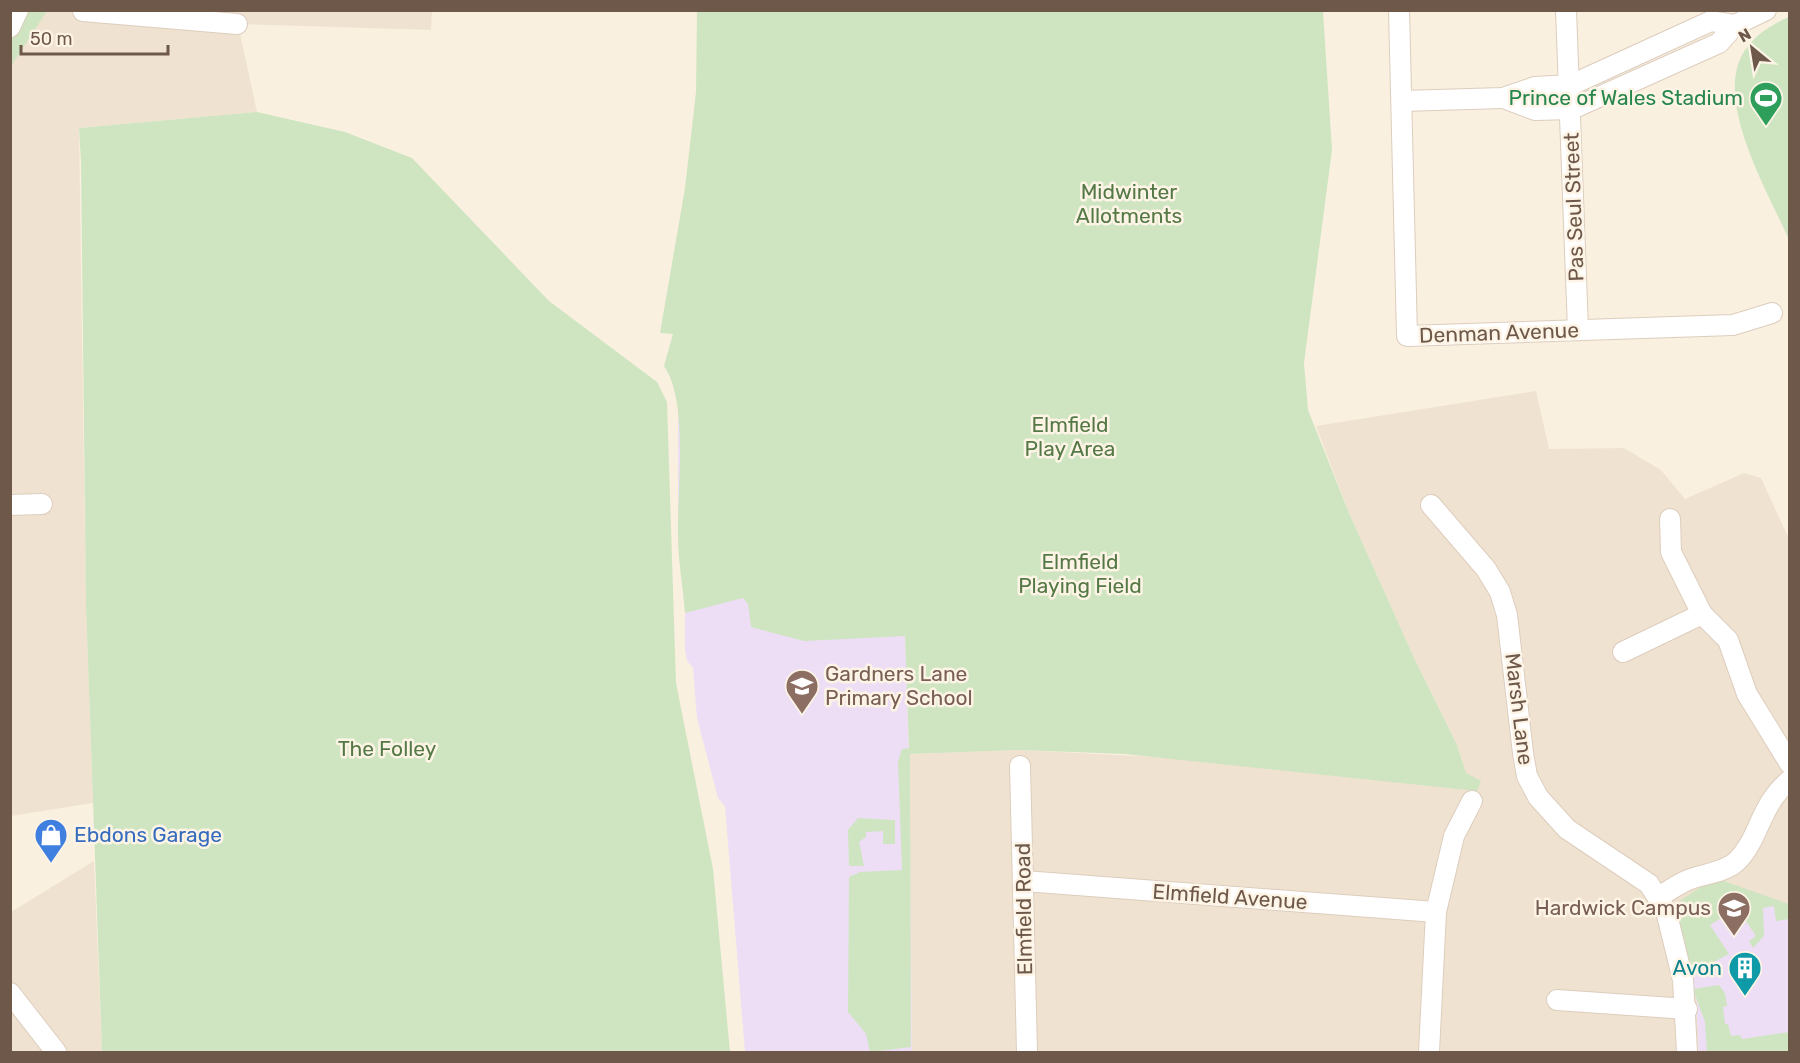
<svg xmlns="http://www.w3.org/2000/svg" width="1800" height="1063" font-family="Rubik,sans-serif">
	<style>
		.residential { fill: #f0e2d0 }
		.education { fill: #eddef5 }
		.green { fill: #cfe5c1 }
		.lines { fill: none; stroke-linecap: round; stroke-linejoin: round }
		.minor-casing { stroke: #ddcdbd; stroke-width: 22 }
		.minor { stroke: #fff; stroke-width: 20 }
		.labels { text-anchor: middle; stroke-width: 5; stroke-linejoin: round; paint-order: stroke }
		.leisure-label { font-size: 21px; fill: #27864d; stroke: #fdf4e6; text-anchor: end }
		.park-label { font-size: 21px; fill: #547946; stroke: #fdf4e6 }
		.street-label { font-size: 21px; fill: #6e584a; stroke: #fdf4e6 }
		.education-label { font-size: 21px; fill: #785e54; stroke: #fdf4e6; text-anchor: start }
		.shop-label { font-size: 21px; fill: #366cbe; stroke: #fdf4e6; text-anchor: start }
		.culture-label { font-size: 21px; fill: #0d838f; stroke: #fdf4e6; text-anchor: end }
	</style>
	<rect width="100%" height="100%" fill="#faf0e0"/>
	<!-- residential -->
	<g class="residential">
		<path d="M11 11H432L431 30 238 24 257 112 79 128 86 607 93 803 11 816Z"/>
		<path d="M1536 391 1549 449 1624 448 1661 470 1685 499 1744 473 1761 478 1789 539V904L1778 902 1707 1039 1697 1008 1699 1052H912L909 754 1020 750 1466 773 1457 745 1415 660 1349 513 1316 426Z"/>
		<path d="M94 861 102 1052H11V912Z"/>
	</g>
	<!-- education -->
	<g class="education">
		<path d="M672 377 905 635 909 754 912 1052H745L725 806 718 798 697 718 693 668 687 661 685 649V613L678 538V404Z"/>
		<path d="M1778 902 1789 904V1052H1699L1696 1004 1698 1006 1670 907Z"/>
	</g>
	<!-- green -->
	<g class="green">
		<path d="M10 11H47L11 66H10Z"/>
		<path d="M697 11H1323L1332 150 1304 363 1308 410 1349 513 1415 660 1457 745 1466 773 1481 781 1477 791 1124 754 1020 750 910 754 911 1047 870 1052 866 1034 848 1012 849 877 860 872 902 870 898 761 902 749 909 748 905 636 804 641 751 627 748 604 743 598 685 613C683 587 678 561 678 535 677 490 689 402 664 366L673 334 660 333 685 188 696 92Z"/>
		<path d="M1789 17V240C1769 194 1717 107 1741 57 1751 37 1769 26 1789 17Z"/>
		<path d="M257 112 345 132 412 158 549 301 657 382 667 402 676 683 713 869 730 1052H102L86 607 81 162 79 128Z"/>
		<path d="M858 818 895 820V844H883V831L866 832V837L859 842 864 866H849L848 830Z"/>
		<path d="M1715 878 1789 904V919L1776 921 1774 906 1763 908 1764 936 1753 948 1749 941 1756 936 1737 908 1710 925 1729 954 1710 964 1687 968 1670 907Z"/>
		<path d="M1719 985 1725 993 1727 1006 1723 1007 1725 1024H1728L1731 1036 1740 1035 1742 1039 1789 1032V1052H1707L1705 1022 1693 989Z"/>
	</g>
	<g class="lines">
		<!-- minor casing -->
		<g class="minor-casing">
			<g id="minor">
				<path d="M1399 10 1407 336 1733 325 1772 313"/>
				<path d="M1566 10 1578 330"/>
				<path d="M83 11 237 24"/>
				<path d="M10 27 18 10"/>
				<path d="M1503 98 1535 110 1572 109 1719 43 1735 25 1766 10"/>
				<path d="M1402 101 1503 98 1535 87 1571 85 1711 21 1735 25"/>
				<path d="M10 505 42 504"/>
				<path d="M1431 505 1486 569 1500 592 1507 615 1523 753 1527 776 1538 797 1567 829 1649 884 1666 911 1683 980 1687 1052"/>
				<path d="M1670 519 1671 552 1702 614 1728 640 1747 694 1790 764"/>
				<path d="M1623 652 1702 614"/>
				<path d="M1020 766 1027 1052"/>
				<path d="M1024 881 1436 912"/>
				<path d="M1659 897C1668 891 1678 884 1688 880 1703 874 1723 873 1736 862 1760 839 1759 805 1790 780"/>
				<path d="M10 993 56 1052"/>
				<path d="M1557 1000 1687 1009"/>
				<path d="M1429 1052 1436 912 1454 836 1472 801"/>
			</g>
		</g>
		<!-- minor -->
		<use href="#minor" class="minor"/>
	</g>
	<!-- icons -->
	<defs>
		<g id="stadium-pin" transform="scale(1.725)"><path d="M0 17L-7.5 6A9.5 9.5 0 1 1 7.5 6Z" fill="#2e9e5b" stroke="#fdf4e6"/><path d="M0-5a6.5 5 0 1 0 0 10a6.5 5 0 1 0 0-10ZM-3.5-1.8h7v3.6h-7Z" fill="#fff"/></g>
		<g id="school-pin" transform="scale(1.725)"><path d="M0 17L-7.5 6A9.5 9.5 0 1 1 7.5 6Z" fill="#8d6e63" stroke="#fdf4e6"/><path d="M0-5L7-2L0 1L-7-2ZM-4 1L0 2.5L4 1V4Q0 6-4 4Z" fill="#fff"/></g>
		<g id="shop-pin" transform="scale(1.725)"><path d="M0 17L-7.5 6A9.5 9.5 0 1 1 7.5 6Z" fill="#3f7fe0" stroke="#fdf4e6"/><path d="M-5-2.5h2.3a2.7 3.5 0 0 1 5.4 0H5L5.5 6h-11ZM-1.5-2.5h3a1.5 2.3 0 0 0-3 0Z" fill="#fff"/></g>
		<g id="university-pin" transform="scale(1.725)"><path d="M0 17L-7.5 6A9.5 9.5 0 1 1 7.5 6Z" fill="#8d6e63" stroke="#fdf4e6"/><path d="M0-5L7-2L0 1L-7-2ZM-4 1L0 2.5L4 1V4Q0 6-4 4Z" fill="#fff"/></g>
		<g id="building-pin" transform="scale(1.725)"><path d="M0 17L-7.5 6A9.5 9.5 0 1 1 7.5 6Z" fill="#0f9aa8" stroke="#fdf4e6"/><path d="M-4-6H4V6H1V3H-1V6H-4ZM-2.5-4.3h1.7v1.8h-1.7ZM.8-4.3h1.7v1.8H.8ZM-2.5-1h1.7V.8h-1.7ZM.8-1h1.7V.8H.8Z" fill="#fff"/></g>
	</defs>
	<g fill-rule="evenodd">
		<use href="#stadium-pin" x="1766" y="98"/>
		<use href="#school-pin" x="802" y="686"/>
		<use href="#shop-pin" x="51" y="835"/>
		<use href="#university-pin" x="1734" y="908"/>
		<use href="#building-pin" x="1745" y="968"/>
	</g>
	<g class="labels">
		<!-- leisure labels -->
		<g class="leisure-label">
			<text x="1743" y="105">Prince of Wales Stadium</text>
		</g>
		<!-- park labels -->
		<g class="park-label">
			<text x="1129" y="199">Midwinter<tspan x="1129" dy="24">Allotments</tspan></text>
			<text x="1070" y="432">Elmfield<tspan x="1070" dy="24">Play Area</tspan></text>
			<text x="1080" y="569">Elmfield<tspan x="1080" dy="24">Playing Field</tspan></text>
			<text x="387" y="756">The Folley</text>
		</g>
		<!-- street labels -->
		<g class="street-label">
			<text transform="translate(1574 207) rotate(-92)" y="7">Pas Seul Street</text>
			<text transform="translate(1499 333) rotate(-2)" y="7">Denman Avenue</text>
			<text transform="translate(1519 709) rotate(83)" y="7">Marsh Lane</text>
			<text transform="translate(1230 897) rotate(4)" y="7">Elmfield Avenue</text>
			<text transform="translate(1024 909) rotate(-91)" y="7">Elmfield Road</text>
		</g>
		<!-- education labels -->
		<g class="education-label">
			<text x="825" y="681">Gardners Lane<tspan x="825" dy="24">Primary School</tspan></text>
			<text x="1711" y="915" text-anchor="end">Hardwick Campus</text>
		</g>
		<!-- shop labels -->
		<g class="shop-label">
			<text x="74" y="842">Ebdons Garage</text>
		</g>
		<!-- culture labels -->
		<g class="culture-label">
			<text x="1722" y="975">Avon</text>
		</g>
	</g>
	<!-- border -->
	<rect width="1800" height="1063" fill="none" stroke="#6e584a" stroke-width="24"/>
	<!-- north arrow -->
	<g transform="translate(1752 48) rotate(330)" stroke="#fdf4e6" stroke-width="4.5" paint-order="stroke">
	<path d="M0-4.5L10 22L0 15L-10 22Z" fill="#6e584a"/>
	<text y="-9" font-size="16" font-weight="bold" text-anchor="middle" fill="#6e584a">N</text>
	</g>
	<!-- scale -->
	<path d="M21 45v9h147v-9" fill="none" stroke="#6e584a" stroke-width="3"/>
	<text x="30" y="45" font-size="18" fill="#6e584a" stroke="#fdf4e6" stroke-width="4.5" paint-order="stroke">50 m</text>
</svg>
